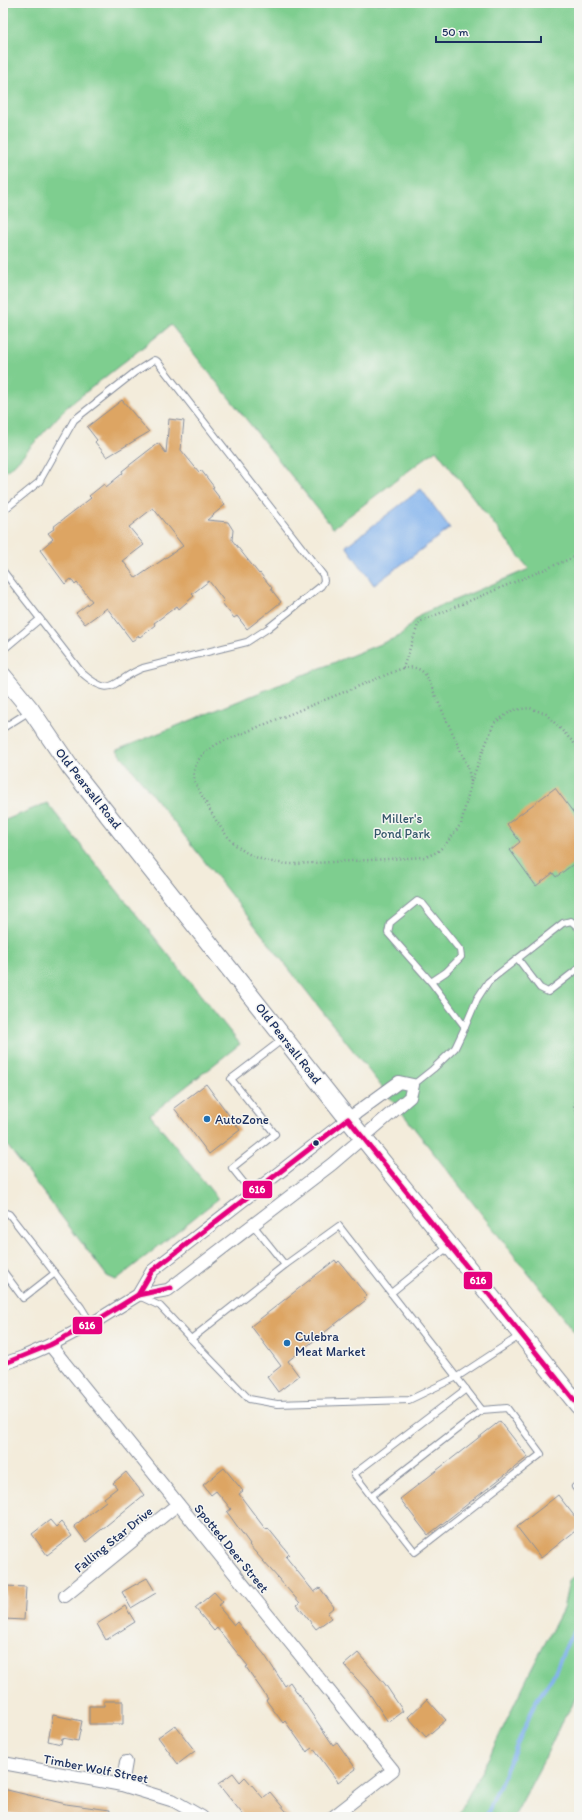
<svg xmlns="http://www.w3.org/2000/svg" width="582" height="1820" font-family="Itim,sans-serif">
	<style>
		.green { fill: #7ece8f; stroke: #4c7e76 }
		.water { fill: #82b2ed; stroke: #4e70a6 }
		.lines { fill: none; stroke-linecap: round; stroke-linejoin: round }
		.stream { stroke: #82b2ed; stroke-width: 4 }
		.building { fill: #dda564; fill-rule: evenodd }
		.lane-casing { stroke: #878e9c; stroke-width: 8 }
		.street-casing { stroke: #878e9c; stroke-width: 14 }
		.secondary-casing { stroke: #878e9c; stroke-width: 19 }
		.path { stroke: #878e9c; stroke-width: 2.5; stroke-dasharray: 1 3; stroke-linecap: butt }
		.lane { stroke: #fff; stroke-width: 6 }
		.street { stroke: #fff; stroke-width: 12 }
		.secondary { stroke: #fff; stroke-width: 17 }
		.bus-1-casing { stroke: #f6f6f2; stroke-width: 8 }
		.bus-1 { stroke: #e5007d; stroke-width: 5 }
		.poi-dot { fill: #1f6fb2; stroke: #f6f6f2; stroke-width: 1.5 }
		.bus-dot { fill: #1b2f5e; stroke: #f6f6f2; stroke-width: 1.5 }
		.labels { text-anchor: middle; stroke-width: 3; stroke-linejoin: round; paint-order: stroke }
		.street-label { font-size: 13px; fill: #1b2f5e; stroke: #f6f6f2 }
		.park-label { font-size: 13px; fill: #34576a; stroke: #f6f6f2 }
		.poi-label { font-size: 13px; fill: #1b2f5e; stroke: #f6f6f2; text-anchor: start }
		.line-badge { stroke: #f6f6f2; stroke-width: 1.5 }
		.badge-label { font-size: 11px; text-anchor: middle; font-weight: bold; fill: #fff }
	</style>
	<rect width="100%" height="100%" fill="#f6f6f2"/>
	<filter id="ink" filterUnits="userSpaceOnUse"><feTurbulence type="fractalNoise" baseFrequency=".025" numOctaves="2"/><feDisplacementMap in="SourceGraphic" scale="8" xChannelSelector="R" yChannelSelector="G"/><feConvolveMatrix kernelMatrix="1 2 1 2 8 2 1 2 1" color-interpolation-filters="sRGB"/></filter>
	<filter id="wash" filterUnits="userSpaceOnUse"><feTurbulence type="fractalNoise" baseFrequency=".012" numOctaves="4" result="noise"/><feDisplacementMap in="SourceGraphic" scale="16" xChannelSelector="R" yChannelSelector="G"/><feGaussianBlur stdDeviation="0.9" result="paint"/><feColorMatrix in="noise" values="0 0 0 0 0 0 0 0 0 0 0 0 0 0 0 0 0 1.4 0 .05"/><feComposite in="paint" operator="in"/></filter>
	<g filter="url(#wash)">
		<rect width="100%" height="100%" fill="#f3ecdb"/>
		<!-- green -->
		<g class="green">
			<path d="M3 3H579V1338L117 750 400 636 421 614 529 569 436 450 333 528 171 325 67 407 14 465 3 473Z"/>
			<path d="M47 803 240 1044 150 1115 218 1199 116 1280 107 1276 3 1140V821Z"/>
			<path d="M579 1574V1688L572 1706 561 1723 544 1760 514 1817H457L489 1757 531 1670 563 1609 569 1581Z"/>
		</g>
		<!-- water -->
		<path class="water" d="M421 489 450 528 374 585 346 546Z"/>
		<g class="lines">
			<!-- stream -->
			<path class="stream" d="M486 1817 536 1701 552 1678 568 1642 579 1624"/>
		</g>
		<g id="blocks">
			<!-- building -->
			<g class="building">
				<path d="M122 400 149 432 107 457 95 442 97 440 87 427Z"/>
				<path d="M169 419 184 421 181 450 199 472 201 470 214 487 212 488 225 505 207 520 228 522 233 530 232 540 259 574 260 573 272 588 271 589 281 602 247 629 237 616 234 618 222 603 224 601 209 581 192 594 194 596 179 609 177 606 154 623 155 625 140 637 139 636 132 641 107 608 85 624 76 613 92 601 77 583 75 585 71 579 65 584 40 550 53 539 48 533 54 529 53 527 91 498 89 496 104 484 106 487 123 473 122 471 158 443 166 453ZM153 508 183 546 136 578 123 561 144 545 129 527Z"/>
				<path d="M555 788 579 820V860L556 877 553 873 536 886 510 850 520 842 507 824Z"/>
				<path d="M206 1084 240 1130 209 1154 174 1108Z"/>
				<path d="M335 1260 337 1263 339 1261 367 1296 364 1298 366 1300 288 1361 299 1376 278 1392 267 1377 281 1366 251 1326Z"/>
				<path d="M500 1421 528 1457 428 1535 400 1499Z"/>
				<path d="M224 1468 243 1491 239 1494 266 1530 268 1528 289 1554 286 1557 314 1592 320 1588 334 1607 327 1613 331 1618 316 1629 297 1605 300 1603 249 1545 250 1544 227 1512 231 1509 216 1491 211 1495 203 1485Z"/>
				<path d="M126 1472 144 1495 86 1542 74 1526 106 1501 104 1498 117 1488 113 1483Z"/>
				<path d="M558 1495 579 1522V1528L541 1558 517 1527Z"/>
				<path d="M50 1520 56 1527 61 1522 72 1536 47 1555 32 1534Z"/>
				<path d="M147 1578 156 1593 131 1608 122 1592Z"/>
				<path d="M6 1586 26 1587 24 1620 4 1619Z"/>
				<path d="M214 1592 223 1602 218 1606 234 1625 237 1622 264 1654 285 1686 290 1682 333 1745 337 1742 356 1769 338 1782 313 1748 307 1752 285 1721 283 1723 266 1700 268 1699 246 1667 248 1666 217 1628 214 1631 195 1608Z"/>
				<path d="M125 1606 135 1622 106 1640 97 1624Z"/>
				<path d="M358 1653 385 1684 403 1711 388 1722 367 1690 344 1665Z"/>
				<path d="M427 1699 446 1720 426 1737 408 1717Z"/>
				<path d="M104 1701H123V1724H89V1706H104Z"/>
				<path d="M53 1715 82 1721 78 1741 62 1738 61 1744 48 1741Z"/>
				<path d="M175 1725 195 1751 178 1764 158 1737Z"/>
				<path d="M233 1773 240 1782 245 1777 263 1798 270 1792 291 1817H245L218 1784Z"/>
				<path d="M3 1789 66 1804 110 1810 109 1817H33L3 1812Z"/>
			</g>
		</g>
	</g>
	<g filter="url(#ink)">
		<use href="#blocks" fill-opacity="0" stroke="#878e9c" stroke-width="1"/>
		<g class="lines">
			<!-- lane casing -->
			<g class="lane-casing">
				<g id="lane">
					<path d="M3 511 39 482 74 420 135 372 154 360 157 361 323 575 324 581 321 586 267 629 247 642 143 668C113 679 114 701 82 673L3 571"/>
					<path d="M3 650 40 619"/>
					<path d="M3 728 30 711"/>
					<path d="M518 959 540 988 548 992 579 968"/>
					<path d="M465 1027 477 999 488 982 563 923 571 921 579 928"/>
					<path d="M413 1085 433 1069 455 1048 465 1027 431 982 388 933 390 923 417 901 423 904 460 950 461 957 446 972 431 982"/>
					<path d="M252 1193 232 1168 275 1134 231 1079 283 1039"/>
					<path d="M3 1212 9 1214 81 1307 91 1323"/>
					<path d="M253 1225 285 1265"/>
					<path d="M3 1271 23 1298 55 1273"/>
					<path d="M391 1293 482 1410 371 1496 415 1552 541 1454 507 1408 482 1410"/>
					<path d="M141 1297 160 1306 191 1339 285 1265 339 1226 391 1293 448 1247"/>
					<path d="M191 1339 249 1399 277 1404 409 1400 457 1377 521 1335"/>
					<path d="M579 1484 575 1487 579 1492"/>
					<path d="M371 1496 354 1474 466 1389"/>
				</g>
			</g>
			<!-- street casing -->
			<g class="street-casing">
				<g id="street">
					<path d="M50 1345 393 1770 333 1817"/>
					<path d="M3 1364 23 1357 50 1345 96 1321 138 1295 168 1290 332 1164 410 1097 413 1085 399 1082 348 1119 152 1271 138 1295"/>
					<path d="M65 1596 178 1504"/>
					<path d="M3 1763 122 1785 174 1801 202 1817"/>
					<path d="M122 1785 126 1762"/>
				</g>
			</g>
			<!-- secondary casing -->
			<g class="secondary-casing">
				<path id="secondary" d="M3 676 31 710 70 767 348 1119 579 1406"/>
			</g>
			<!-- path -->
			<g class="path">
				<path d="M403 668 219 743C203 752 190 763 195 783 222 831 233 863 295 864L426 857 437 852 446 844 461 824 471 783 468 767 426 675C419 667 413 667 403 668L419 622 579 555"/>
				<path d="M471 782 494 723 513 710 530 708 546 714 579 748"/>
				<path d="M579 1066 574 1108 579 1119"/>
			</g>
			<!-- lane -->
			<use href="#lane" class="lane"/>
			<!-- street -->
			<use href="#street" class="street"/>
			<!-- secondary -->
			<use href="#secondary" class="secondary"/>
			<!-- bus-1 casing -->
			<g class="bus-1-casing">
				<g id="bus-1">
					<path d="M138 1295 152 1271 348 1119 579 1406"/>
					<path d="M3 1364 50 1345 96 1321 138 1295 171 1288"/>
				</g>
			</g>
			<!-- bus-1 -->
			<use href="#bus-1" class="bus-1"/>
		</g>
	</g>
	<!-- markers -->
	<g class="poi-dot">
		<circle cx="207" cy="1119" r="4"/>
		<circle cx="287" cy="1343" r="4"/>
	</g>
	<circle class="bus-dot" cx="316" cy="1143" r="3.5"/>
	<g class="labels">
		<!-- street labels -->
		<g class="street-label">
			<text transform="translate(89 788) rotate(52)" y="5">Old Pearsall Road</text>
			<text transform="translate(289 1043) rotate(52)" y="5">Old Pearsall Road</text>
			<text transform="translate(113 1539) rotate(-39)" y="5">Falling Star Drive</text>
			<text transform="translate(232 1548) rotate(51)" y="5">Spotted Deer Street</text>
			<text transform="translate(96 1768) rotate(11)" y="5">Timber Wolf Street</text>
		</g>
		<!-- park labels -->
		<g class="park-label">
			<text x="402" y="823">Miller's<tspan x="402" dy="15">Pond Park</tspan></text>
		</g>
		<!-- poi labels -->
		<g class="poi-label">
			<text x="215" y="1124">AutoZone</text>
			<text x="295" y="1341">Culebra<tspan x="295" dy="15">Meat Market</tspan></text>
		</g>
	</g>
	<g class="line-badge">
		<rect x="242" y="1180" width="31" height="19" rx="4" fill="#e5007d"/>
		<rect x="463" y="1271" width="30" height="19" rx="4" fill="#e5007d"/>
		<rect x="72" y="1316" width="31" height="19" rx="4" fill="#e5007d"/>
	</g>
	<g class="badge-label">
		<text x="257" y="1193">616</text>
		<text x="478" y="1284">616</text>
		<text x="87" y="1329">616</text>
	</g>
	<!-- margin -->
	<rect width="582" height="1820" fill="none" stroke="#f6f6f2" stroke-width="16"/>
	<!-- scale -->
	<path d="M436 36v6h105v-6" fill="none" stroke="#1b2f5e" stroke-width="2"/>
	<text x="442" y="36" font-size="12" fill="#1b2f5e" stroke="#f6f6f2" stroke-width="3" paint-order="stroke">50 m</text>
</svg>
